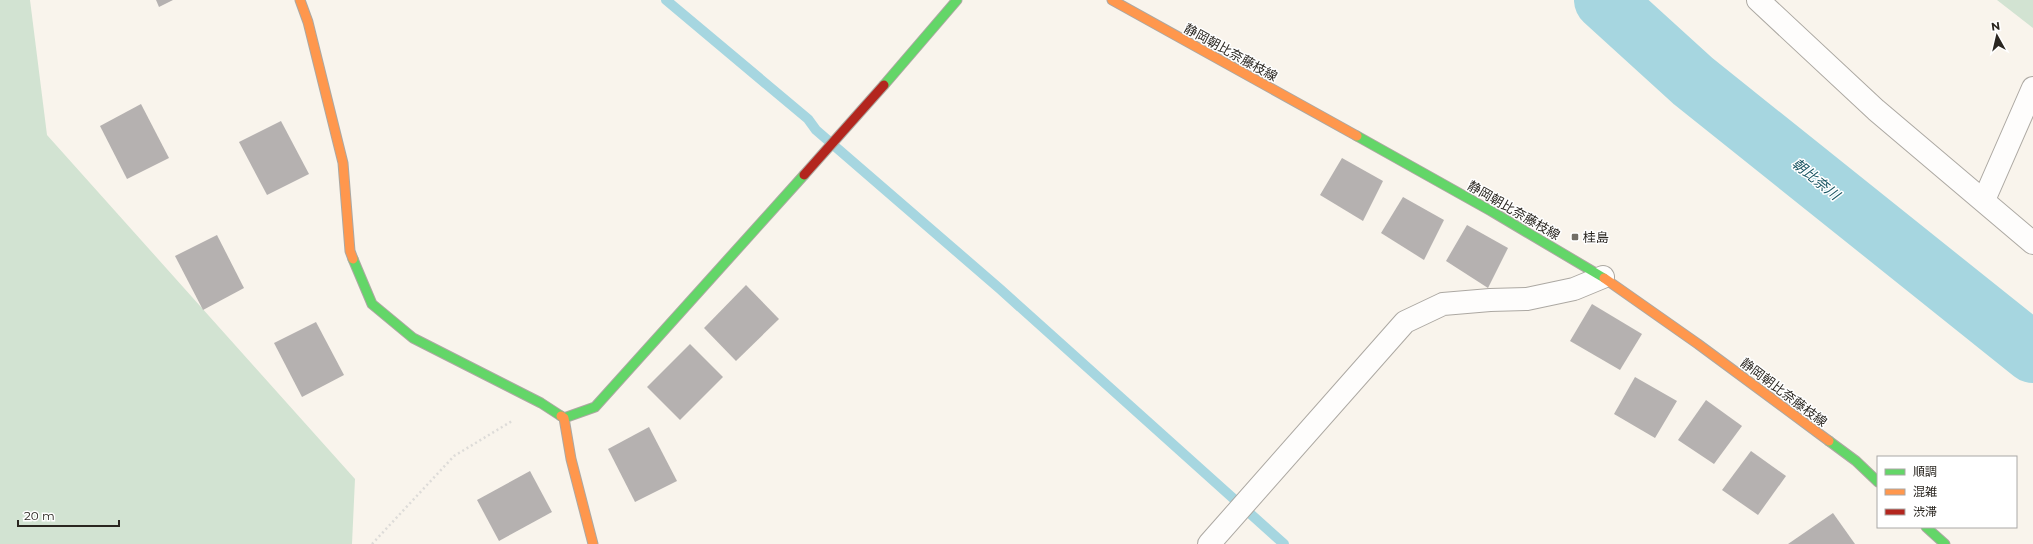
<svg xmlns="http://www.w3.org/2000/svg" width="2033" height="544" font-family="Montserrat,'Noto Sans JP',sans-serif">
	<style>
		.green { fill: #d2e3d2 }
		.lines { fill: none; stroke-linecap: round; stroke-linejoin: round }
		.stream { stroke: #a6d6e0; stroke-width: 10 }
		.river { stroke: #a6d6e0; stroke-width: 60 }
		.building { fill: #b5b1b0 }
		.street-casing { stroke: #aca8a2; stroke-width: 24 }
		.fast-casing { stroke: #aca8a2; stroke-width: 11 }
		.slow-casing { stroke: #aca8a2; stroke-width: 11 }
		.jam-casing { stroke: #aca8a2; stroke-width: 11 }
		.path { stroke: #dddbd8; stroke-width: 2.5; stroke-dasharray: 2 3; stroke-linecap: butt }
		.street { stroke: #fefdfc; stroke-width: 22 }
		.fast { stroke: #63d668; stroke-width: 9 }
		.slow { stroke: #ff974d; stroke-width: 9 }
		.jam { stroke: #b3261e; stroke-width: 9 }
		.poi-dot { fill: #726e67; stroke: #fff; stroke-width: 1.5 }
		.labels { text-anchor: middle; stroke-width: 3; stroke-linejoin: round; paint-order: stroke }
		.street-label { font-size: 13px; fill: #2a2620; stroke: #fff }
		.poi-label { font-size: 13px; fill: #2a2620; stroke: #fff; text-anchor: start }
		.water-label { font-size: 14px; font-style: italic; fill: #195562; stroke: #fff }
	</style>
	<rect width="100%" height="100%" fill="#f9f4ec"/>
	<!-- green -->
	<g class="green">
		<path d="M0 0H30L47 135 355 479 352 544H0Z"/>
		<path d="M1997 0H2033V28Z"/>
	</g>
	<g class="lines">
		<!-- stream -->
		<path class="stream" d="M666 0 808 119 816 130 1000 289 1284 544"/>
		<!-- river -->
		<path class="river" d="M1604 0 1693 81 2033 353"/>
	</g>
	<!-- building -->
	<g class="building">
		<path d="M156 0H173L159 7Z"/>
		<path d="M141 104 169 158 127 179 100 126Z"/>
		<path d="M281 121 309 174 267 195 239 142Z"/>
		<path d="M1342 158 1383 181 1363 221 1320 195Z"/>
		<path d="M1403 197 1444 220 1424 260 1381 233Z"/>
		<path d="M1467 225 1508 248 1488 288 1446 261Z"/>
		<path d="M217 235 244 288 203 310 175 256Z"/>
		<path d="M746 285 779 319 736 361 704 328Z"/>
		<path d="M1592 304 1642 334 1620 370 1570 341Z"/>
		<path d="M316 322 344 375 302 397 274 343Z"/>
		<path d="M690 344 723 377 680 420 647 387Z"/>
		<path d="M1635 377 1677 401 1655 438 1614 414Z"/>
		<path d="M1706 400 1742 426 1714 464 1678 440Z"/>
		<path d="M649 427 677 481 635 502 608 449Z"/>
		<path d="M1751 451 1786 476 1758 515 1722 490Z"/>
		<path d="M530 471 552 512 499 541 477 500Z"/>
		<path d="M1833 513 1855 544H1788Z"/>
	</g>
	<g class="lines">
		<!-- street casing -->
		<g class="street-casing">
			<g id="street">
				<path d="M1758 0 1876 110 2033 243"/>
				<path d="M1984 200 2033 88"/>
				<path d="M1209 544 1405 322 1443 304 1490 300 1527 299 1574 289 1603 277"/>
			</g>
		</g>
		<!-- fast casing -->
		<g class="fast-casing">
			<g id="fast">
				<path d="M884 85 957 0"/>
				<path d="M1357 136 1491 211 1604 278"/>
				<path d="M353 259 372 304 413 338 541 403 561 416"/>
				<path d="M564 418 595 407 804 175"/>
				<path d="M1829 441 1856 461 1878 482"/>
				<path d="M1926 527 1945 544"/>
			</g>
		</g>
		<!-- slow casing -->
		<g class="slow-casing">
			<g id="slow">
				<path d="M300 0 308 22 343 163 350 251 353 259"/>
				<path d="M1112 0 1357 136"/>
				<path d="M1604 278 1698 344 1829 441"/>
				<path d="M561 416 564 418 571 459 593 544"/>
			</g>
		</g>
		<!-- jam casing -->
		<g class="jam-casing">
			<path id="jam" d="M804 175 884 85"/>
		</g>
		<!-- path -->
		<path class="path" d="M372 544 454 456 512 421"/>
		<!-- street -->
		<use href="#street" class="street"/>
		<!-- fast -->
		<use href="#fast" class="fast"/>
		<!-- slow -->
		<use href="#slow" class="slow"/>
		<!-- jam -->
		<use href="#jam" class="jam"/>
	</g>
	<!-- markers -->
	<rect class="poi-dot" x="1571" y="233" width="8" height="8" rx="2"/>
	<g class="labels">
		<!-- street labels -->
		<g class="street-label">
			<text transform="translate(1231 52) rotate(29)" y="5">静岡朝比奈藤枝線</text>
			<text transform="translate(1514 210) rotate(30)" y="5">静岡朝比奈藤枝線</text>
			<text transform="translate(1784 392) rotate(37)" y="5">静岡朝比奈藤枝線</text>
		</g>
		<!-- poi labels -->
		<g class="poi-label">
			<text x="1583" y="242">桂島</text>
		</g>
		<!-- water labels -->
		<g class="water-label">
			<text transform="translate(1816 179) rotate(39)" y="5">朝比奈川</text>
		</g>
	</g>
	<!-- legend -->
	<rect x="1877" y="456" width="140" height="72" fill="#ffffff" stroke="#aaa8a6"/>
	<rect x="1885" y="469" width="20" height="6" fill="#63d668" stroke="#aaa8a6"/>
	<text x="1913" y="476" font-size="12" fill="#2a2620">順調</text>
	<rect x="1885" y="489" width="20" height="6" fill="#ff974d" stroke="#aaa8a6"/>
	<text x="1913" y="496" font-size="12" fill="#2a2620">混雑</text>
	<rect x="1885" y="509" width="20" height="6" fill="#b3261e" stroke="#aaa8a6"/>
	<text x="1913" y="516" font-size="12" fill="#2a2620">渋滞</text>
	<!-- north arrow -->
	<g transform="translate(1997 36) rotate(352)" stroke="#ffffff" stroke-width="3" paint-order="stroke">
	<path d="M0-3L7 15L0 10L-7 15Z" fill="#2a2620"/>
	<text y="-6" font-size="11" font-weight="bold" text-anchor="middle" fill="#2a2620">N</text>
	</g>
	<!-- scale -->
	<path d="M18 520v6h101v-6" fill="none" stroke="#2a2620" stroke-width="2"/>
	<text x="24" y="520" font-size="12" fill="#2a2620" stroke="#ffffff" stroke-width="3" paint-order="stroke">20 m</text>
</svg>
